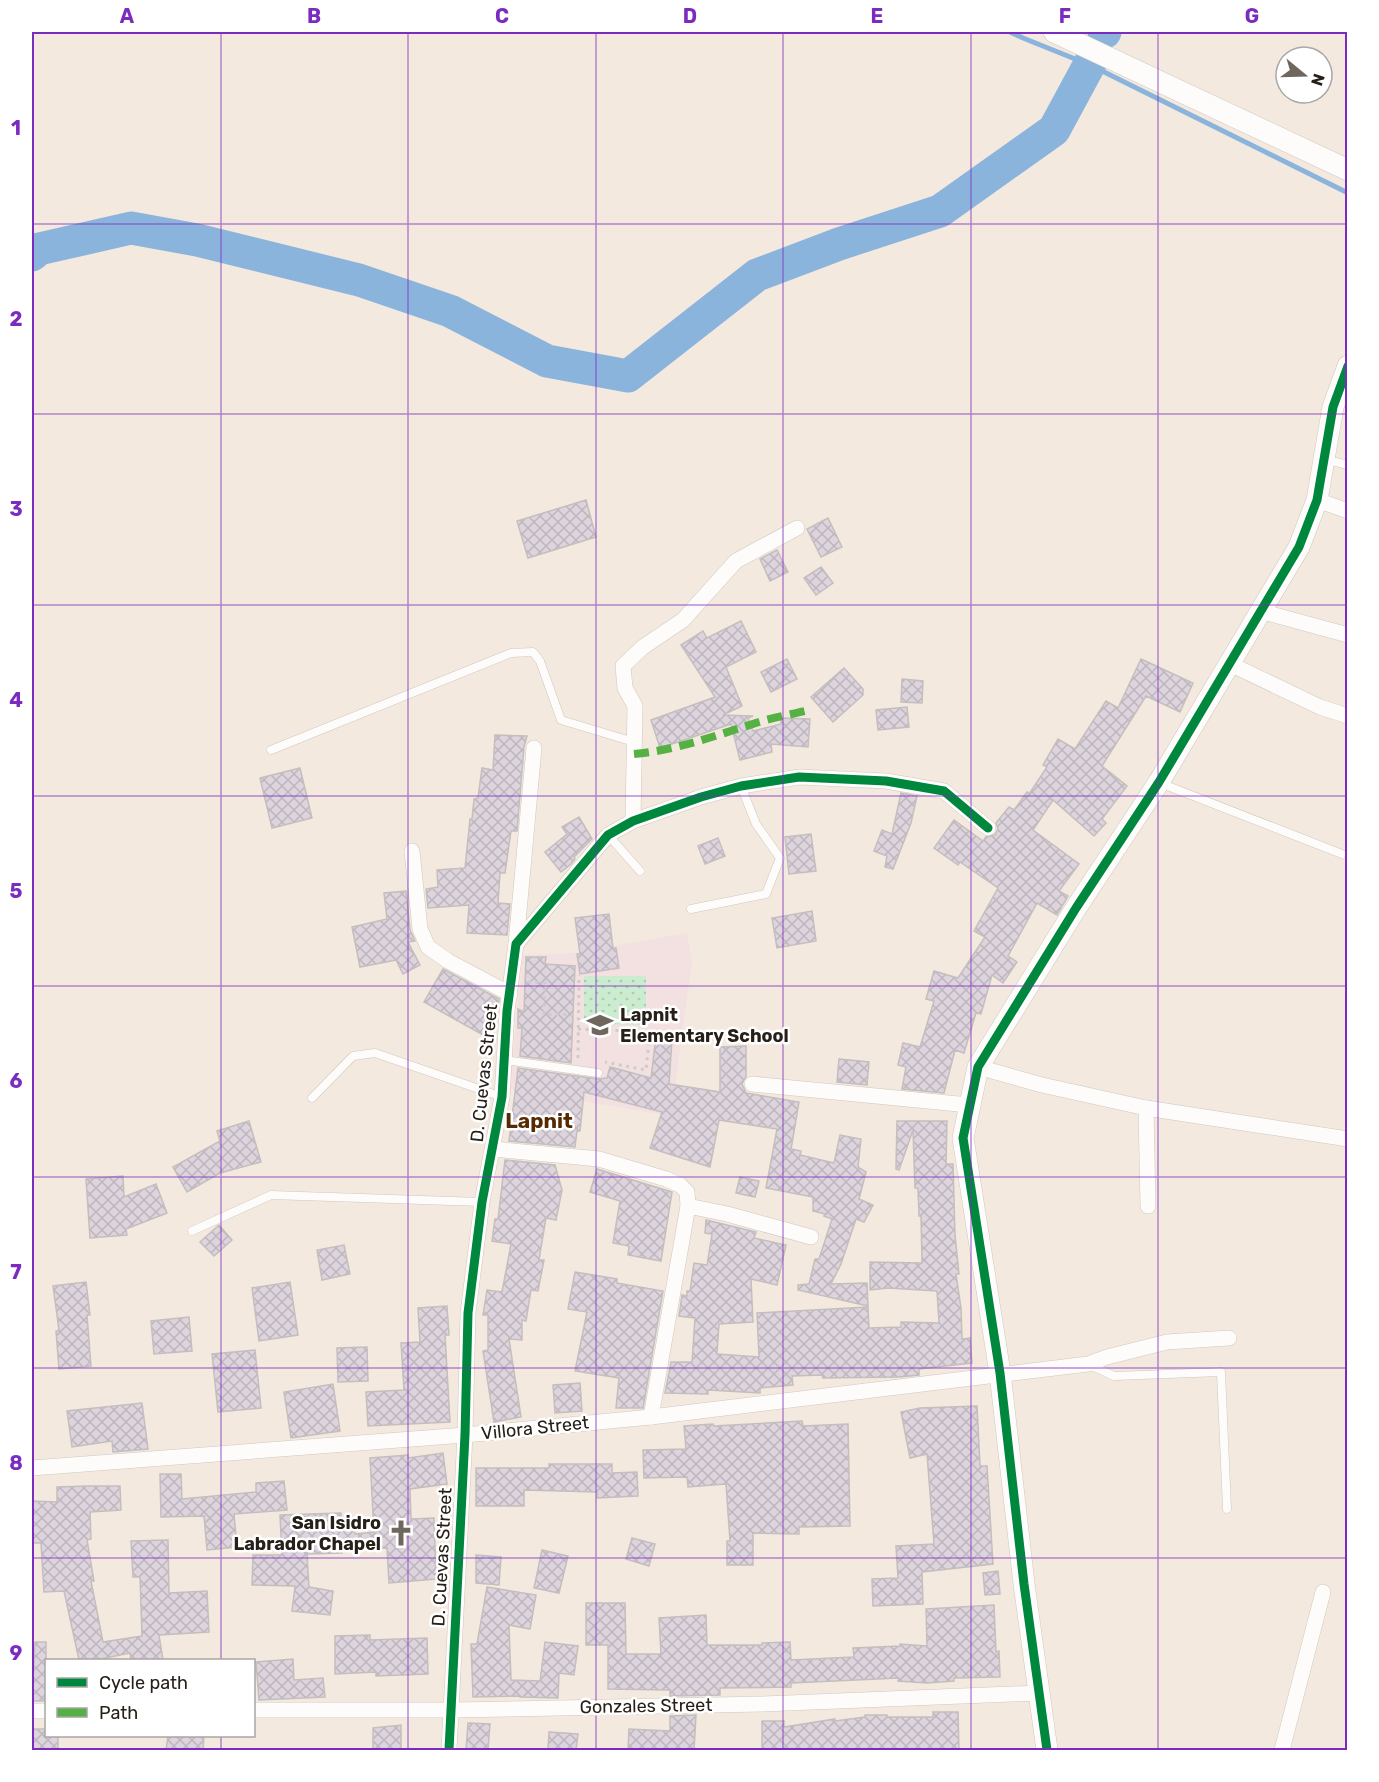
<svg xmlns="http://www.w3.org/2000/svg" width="1379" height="1782" font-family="Rubik,sans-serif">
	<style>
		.education { fill: #f3e1e1 }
		.green { fill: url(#green-dots) }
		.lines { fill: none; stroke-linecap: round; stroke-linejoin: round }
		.stream { stroke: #8bb4dd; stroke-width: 5 }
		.river { stroke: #8bb4dd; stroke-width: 33 }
		.building { fill: url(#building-cross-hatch); stroke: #c4bebd; stroke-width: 1.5 }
		.lane-casing { stroke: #cfc7be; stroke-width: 9 }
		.street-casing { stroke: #cfc7be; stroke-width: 16 }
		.secondary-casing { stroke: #cfc7be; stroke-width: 22 }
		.path { stroke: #cfccc8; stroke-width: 3; stroke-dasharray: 3 4.5; stroke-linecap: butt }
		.lane { stroke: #fdfcfa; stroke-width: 8 }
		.street { stroke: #fdfcfa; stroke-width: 15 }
		.secondary { stroke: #fdfcfa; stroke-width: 21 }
		.quiet { stroke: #56b145; stroke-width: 8; stroke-dasharray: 15 8; stroke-linecap: butt }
		.cycleway-casing { stroke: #fff; stroke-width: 13 }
		.cycleway { stroke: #00873e; stroke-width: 9 }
		.grid { fill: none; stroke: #7b2cbf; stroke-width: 1.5; stroke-opacity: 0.55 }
		.labels { text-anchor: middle; stroke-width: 5; stroke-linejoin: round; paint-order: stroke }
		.poi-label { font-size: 18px; font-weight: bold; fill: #272019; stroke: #fff; text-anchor: start }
		.street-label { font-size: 18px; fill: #272019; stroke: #fff }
		.quarter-label { font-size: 21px; font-weight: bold; fill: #562b03; stroke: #fff }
		.neatline { fill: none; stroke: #7b2cbf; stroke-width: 2 }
		.grid-label { font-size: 20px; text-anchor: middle; font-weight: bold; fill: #7b2cbf }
	</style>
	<defs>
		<pattern id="green-dots" width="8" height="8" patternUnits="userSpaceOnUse" patternTransform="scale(1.5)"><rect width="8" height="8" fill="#ccecd0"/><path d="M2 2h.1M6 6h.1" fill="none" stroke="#afcab2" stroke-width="1.8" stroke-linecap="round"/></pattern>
		<pattern id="building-cross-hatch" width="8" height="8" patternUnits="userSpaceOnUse" patternTransform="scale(1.5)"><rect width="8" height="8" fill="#ddd4de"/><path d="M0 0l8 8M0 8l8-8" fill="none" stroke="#beb6be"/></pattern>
	</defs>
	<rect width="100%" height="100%" fill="#f4e9de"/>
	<!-- education -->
	<path class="education" d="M687 933 692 962 671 1116 509 1089 523 955 574 953Z"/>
	<!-- green -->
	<path class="green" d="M584 976H646V1025L584 1024Z"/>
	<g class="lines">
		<!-- stream -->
		<path class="stream" d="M1010 32 1023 38 1090 65 1348 193"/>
		<!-- river -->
		<g class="river">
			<path d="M1104 32H1105"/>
			<path d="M32 255 39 249 131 228 197 240 359 280 450 311 547 361 628 376 757 275 839 244 940 211 1054 130 1094 56"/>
		</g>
	</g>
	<!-- building -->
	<g class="building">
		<path d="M586 500 596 537 528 558 517 521Z"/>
		<path d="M828 518 842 547 821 557 807 529Z"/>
		<path d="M777 550 788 572 770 581 760 559Z"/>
		<path d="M821 567 833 583 816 595 804 578Z"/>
		<path d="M741 621 756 652 726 667 742 706 723 715 753 716 748 718 753 731 781 724V718L810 719 808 747 771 744 772 752 740 760 731 724 660 748 651 720 715 697 681 645 703 631 707 638Z"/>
		<path d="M787 659 797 679 771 692 761 672Z"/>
		<path d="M1141 659 1193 683 1180 712 1146 696 1102 766 1127 786 1102 819 1106 823 1094 836 1053 800 1033 830 1079 864 1059 891 1068 896 1057 915 1037 903 1008 956 1017 962 1003 983 992 975 981 1014 976 1013 964 1053 955 1050 944 1093 902 1089 906 1067 898 1065 903 1043 920 1047 934 1001 926 999 934 971 958 978 985 937 974 931 998 888 960 862 958 865 934 848 954 820 983 841 986 837 995 835 998 829 996 823 1009 807 1014 810 1027 792 1029 794 1047 767 1043 765 1058 739 1075 749 1106 701 1118 708Z"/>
		<path d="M844 668 863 689V695L833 722 811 697Z"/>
		<path d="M902 679 923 681 922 703 901 702Z"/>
		<path d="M907 707 909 727 878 730 876 710Z"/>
		<path d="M495 735 527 736 524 747 517 831H511L505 873H500L498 903 510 904 507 935 467 933 469 905 428 908 426 889 438 887 437 870 465 868 470 819H472L474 799 478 798 482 768 493 770Z"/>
		<path d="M300 768 312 818 272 828 260 778Z"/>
		<path d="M901 793 917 796 911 823 893 869 885 867 887 856 874 851 882 830 892 834Z"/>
		<path d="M579 817 592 839 574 857 575 859 571 864 561 872 545 852 567 834 562 827Z"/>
		<path d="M811 834 816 871 789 874 785 837Z"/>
		<path d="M718 838 725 856 705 864 698 846Z"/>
		<path d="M406 891 410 930 415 941 408 942 420 965 403 974 396 960 360 967 352 927 387 919 384 893Z"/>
		<path d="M812 911 816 941 777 948 772 918Z"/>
		<path d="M609 914 613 948H616L619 968 580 974 577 954H580L575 918Z"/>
		<path d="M526 957H546L545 964 575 966 571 1063 520 1056 522 1028H518V1009L524 1012Z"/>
		<path d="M443 969 499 999 498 1007 483 1035 424 1002Z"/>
		<path d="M656 1037 672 1039 669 1084 720 1092V1047L746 1046V1076L742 1084 746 1093 799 1102 791 1149 801 1151 800 1155 834 1163 840 1135 861 1139 858 1167 866 1172 859 1199 873 1205 864 1222 856 1219 841 1264 831 1284 867 1283 868 1306 798 1290V1285L809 1284 815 1259H819L832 1219 824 1216 825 1214 813 1211V1197L766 1188 777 1129 719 1120 710 1167 650 1148 662 1112 584 1092 580 1131H577L575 1147 509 1141 518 1068 598 1079 607 1078 610 1067 651 1078Z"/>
		<path d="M839 1059 869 1062 867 1085 837 1082Z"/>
		<path d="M249 1121 261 1162 220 1173 187 1192 173 1167 220 1141 217 1131Z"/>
		<path d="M897 1121H947L946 1164H953L955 1235 959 1274H956L961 1308 962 1339 970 1338 972 1363 919 1369V1375L899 1377 823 1378 822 1375 792 1376 793 1385 760 1388V1393L708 1390V1394L665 1393 671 1362H692L695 1318 679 1316 682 1295 687 1296V1291H690L694 1263 707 1265 712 1234 705 1233 706 1220 756 1232 754 1238 786 1245 777 1285 751 1279 753 1322 719 1324 717 1354 759 1357 757 1313 868 1307 869 1328 901 1327V1322L939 1323 937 1291 888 1288 870 1290V1262L922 1263 921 1216H919L918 1188H915L913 1130 899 1170 896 1169Z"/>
		<path d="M505 1160 555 1165 562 1190 556 1220 546 1218 539 1260H544L538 1291 531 1290 526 1321 522 1320V1340L509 1339 521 1417 494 1422 483 1351 488 1350V1315H483L487 1290 502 1292 511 1244 492 1241 495 1219H498Z"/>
		<path d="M597 1169 672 1192 661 1261 628 1255 629 1246 613 1243 620 1201 590 1192Z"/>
		<path d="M123 1176 124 1197 156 1184 167 1213 126 1229 127 1235 90 1238 86 1179Z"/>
		<path d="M740 1177 759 1181 755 1197 736 1193Z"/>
		<path d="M219 1225 232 1240 214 1256 200 1242Z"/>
		<path d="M344 1245 350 1274 322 1280 317 1250Z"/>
		<path d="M575 1272 617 1279V1283L663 1291 643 1408H616L619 1378 575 1371 587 1312 568 1309Z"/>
		<path d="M86 1282 90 1315H87L91 1366 59 1369 56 1331 59 1330 53 1286Z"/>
		<path d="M290 1282 298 1335 259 1341 252 1288Z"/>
		<path d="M447 1306 449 1335H445L450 1422 368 1426 366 1392 404 1390 401 1343 420 1342 418 1308Z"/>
		<path d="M189 1317 192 1351 154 1354 151 1321Z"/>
		<path d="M367 1347 368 1381 338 1382 337 1348Z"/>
		<path d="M255 1350 261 1408 218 1412 212 1354Z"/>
		<path d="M580 1383 582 1411 555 1413 553 1385Z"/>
		<path d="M333 1384 340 1431 291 1438 284 1392Z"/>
		<path d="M142 1403 148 1449 113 1452 112 1441 72 1447 67 1411Z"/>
		<path d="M977 1406 980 1466H987L993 1564 922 1572 923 1604 873 1606 872 1579 898 1578 896 1546 934 1544 927 1454 910 1458 901 1412 920 1408Z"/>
		<path d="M802 1421 803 1426 848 1424 850 1526 799 1527V1534L753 1533V1565H727V1541H730L726 1484 688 1487 687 1477 644 1478 643 1450 686 1449 684 1426 713 1424 714 1426Z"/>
		<path d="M443 1453 447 1484 410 1489 411 1519 434 1518 436 1579 389 1583 387 1548 342 1549V1553L307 1554 309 1587 333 1591 330 1615 292 1611 295 1586 252 1585 253 1555H282L280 1515 341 1513V1519H353L355 1534 374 1532 370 1458 408 1455V1458Z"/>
		<path d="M549 1464H612V1473L637 1472 638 1496 597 1498V1492L524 1490V1506H476V1468H549Z"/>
		<path d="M160 1474H181L182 1499 256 1492V1483L284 1481 287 1510 234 1514 237 1547 207 1550 204 1516 161 1517Z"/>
		<path d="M89 1486H120L121 1510 90 1512 91 1539 87 1540 94 1581H91L103 1642 142 1636 140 1577H133L131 1541 168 1540 169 1593 207 1591 209 1632 159 1635 163 1660H131L130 1653 96 1660H79L64 1591 44 1592 41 1543H32V1501L57 1502V1487Z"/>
		<path d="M632 1538 655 1544 649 1566 626 1559Z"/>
		<path d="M542 1550 568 1556 559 1593 534 1588Z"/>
		<path d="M476 1555 501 1557 499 1585 476 1583Z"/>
		<path d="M998 1571 1000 1594 985 1595 983 1573Z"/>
		<path d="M487 1587 536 1595 530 1629 509 1625 511 1680 540 1681 545 1642 578 1646 574 1675 559 1673 558 1698 520 1697V1696L473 1697 471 1644H477Z"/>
		<path d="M586 1603H625L626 1654H661L659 1618 706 1615 707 1645H762V1643L790 1642 791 1660 854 1657 853 1648 900 1646V1644L927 1646 926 1609 994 1605 996 1652 999 1651 1000 1677 954 1678V1681L927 1683 898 1681 899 1678 791 1683V1687L720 1688V1695L670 1696V1690L608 1689V1645H586Z"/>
		<path d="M370 1635V1640L427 1638 428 1674 376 1676V1672L335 1674V1636Z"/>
		<path d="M35 1642H46V1701H32Z"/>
		<path d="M293 1659 294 1680 323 1678 325 1697 259 1700 256 1662Z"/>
		<path d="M933 1712H958L959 1750H762V1721H784V1727L835 1719V1721L865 1717V1715H887V1717H933Z"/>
		<path d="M696 1715 694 1750H628L629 1729 670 1731V1716Z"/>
		<path d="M468 1723 490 1724 488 1750H466Z"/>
		<path d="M401 1725V1750H373V1728Z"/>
		<path d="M32 1729H46V1736H58V1750H32Z"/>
		<path d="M549 1732 578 1734 576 1750H548Z"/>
		<path d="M168 1736H204L203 1750H166Z"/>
	</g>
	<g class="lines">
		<!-- lane casing -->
		<g class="lane-casing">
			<g id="lane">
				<path d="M1327 460 1348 465"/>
				<path d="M271 750 511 653 533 652 540 661 561 720 634 742"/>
				<path d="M1160 783 1342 854"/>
				<path d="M608 835 640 871"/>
				<path d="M691 909 766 894 780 858 756 824 741 786"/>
				<path d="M504 1060 598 1073"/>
				<path d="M312 1098 353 1056 375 1053 502 1097"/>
				<path d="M192 1231 271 1195 482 1202"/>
				<path d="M1090 1365 1114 1376 1221 1372 1227 1509"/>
			</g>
		</g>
		<!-- street casing -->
		<g class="street-casing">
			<g id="street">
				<path d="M1317 500 1348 511"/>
				<path d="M1260 611 1348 635"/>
				<path d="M1228 663 1320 707 1348 716"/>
				<path d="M633 821 635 706 625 688 623 666 643 647 683 620 736 561 797 528"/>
				<path d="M412 851 420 929 428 947 448 961 510 994"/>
				<path d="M516 944 534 748"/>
				<path d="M978 1067 1042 1085 1146 1108 1348 1139"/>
				<path d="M752 1084 969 1105"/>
				<path d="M1146 1108 1148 1206"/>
				<path d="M493 1149 599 1159 666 1179 680 1185 687 1192 688 1206 651 1417"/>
				<path d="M688 1206 727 1214 811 1237"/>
				<path d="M32 1468 465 1435 651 1417 1088 1364 1107 1357 1167 1342 1229 1338"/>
				<path d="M254 1710H452L763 1704 1039 1693"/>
				<path d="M32 1711H46"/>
				<path d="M449 1750 465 1435 468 1313 482 1202 502 1097 507 1011 516 944 608 835 633 821 701 797 741 786 799 777 886 781 944 791 988 828"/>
				<path d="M1282 1750 1323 1592"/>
			</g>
		</g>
		<!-- secondary casing -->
		<g class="secondary-casing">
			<g id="secondary">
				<path d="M1054 32 1348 170"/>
				<path d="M1047 1750 1024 1584 1000 1373 963 1138 978 1067 1076 908 1159 782 1299 547 1317 500 1333 407 1348 366"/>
			</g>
		</g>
		<!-- path -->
		<g class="path">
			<path d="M528 982 545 983 544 1014 578 1015"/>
			<path d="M578 1029 650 1032 646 1070 605 1062"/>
			<path d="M578 1058 579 975"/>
		</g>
		<!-- lane -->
		<use href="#lane" class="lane"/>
		<!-- street -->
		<use href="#street" class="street"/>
		<!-- secondary -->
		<use href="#secondary" class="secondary"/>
		<!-- quiet -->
		<path class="quiet" d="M634 754C678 750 717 735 759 722 776 717 793 714 809 710"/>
		<!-- cycleway casing -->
		<g class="cycleway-casing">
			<g id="cycleway">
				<path d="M449 1750 465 1435 468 1313 482 1202 502 1097 507 1011 516 944 608 835 633 821 701 797 741 786 799 777 886 781 944 791 988 828"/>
				<path d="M1047 1750 1024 1584 1000 1373 963 1138 978 1067 1076 908 1159 782 1299 547 1317 500 1333 407 1348 366"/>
			</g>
		</g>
		<!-- cycleway -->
		<use href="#cycleway" class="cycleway"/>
	</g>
	<!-- grid -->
	<path class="grid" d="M221 32V1660M408 32V1750M596 32V1750M783 32V1750M971 32V1750M1158 32V1750M32 224H1348M32 414H1348M32 605H1348M32 796H1348M32 986H1348M32 1177H1348M32 1368H1348M32 1558H1348M221 1736V1750"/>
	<!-- icons -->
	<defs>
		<g id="school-bare" transform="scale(2.07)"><path d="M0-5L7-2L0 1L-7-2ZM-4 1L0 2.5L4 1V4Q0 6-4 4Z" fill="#6f665e" stroke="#fff" stroke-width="2.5" paint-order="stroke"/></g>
		<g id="church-bare" transform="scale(2.07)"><path d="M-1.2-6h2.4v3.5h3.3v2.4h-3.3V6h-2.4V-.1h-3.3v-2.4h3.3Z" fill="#6f665e" stroke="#fff" stroke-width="2.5" paint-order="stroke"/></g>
	</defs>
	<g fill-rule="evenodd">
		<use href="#school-bare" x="600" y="1025"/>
		<use href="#church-bare" x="401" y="1533"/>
	</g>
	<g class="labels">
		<!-- poi labels -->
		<g class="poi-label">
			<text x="620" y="1021">Lapnit<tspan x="620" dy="21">Elementary School</tspan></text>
			<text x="381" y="1529" text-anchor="end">San Isidro<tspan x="381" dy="21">Labrador Chapel</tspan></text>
		</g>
		<!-- street labels -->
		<g class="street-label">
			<text transform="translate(484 1073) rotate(-84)" y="6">D. Cuevas Street</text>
			<text transform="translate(535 1428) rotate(-6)" y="6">Villora Street</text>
			<text transform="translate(442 1557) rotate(-87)" y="6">D. Cuevas Street</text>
			<text transform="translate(646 1706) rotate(-1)" y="6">Gonzales Street</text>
		</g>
		<!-- quarter labels -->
		<g class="quarter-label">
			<text x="539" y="1128">Lapnit</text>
		</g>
	</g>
	<!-- border -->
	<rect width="1379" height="1782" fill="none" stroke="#ffffff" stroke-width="66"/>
	<!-- legend -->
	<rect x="45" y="1659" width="210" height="78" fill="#ffffff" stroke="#a9a6a3" stroke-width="1.5"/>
	<rect x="57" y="1678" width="30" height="9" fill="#00873e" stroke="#a9a6a3" stroke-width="1.5"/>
	<text x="99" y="1689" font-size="18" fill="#272019">Cycle path</text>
	<rect x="57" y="1708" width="30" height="9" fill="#56b145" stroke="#a9a6a3" stroke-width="1.5"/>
	<text x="99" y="1719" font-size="18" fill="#272019">Path</text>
	<!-- north arrow -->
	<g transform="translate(1304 75) rotate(109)"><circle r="28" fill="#ffffff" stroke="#a9a6a3" stroke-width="1.5"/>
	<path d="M0-4.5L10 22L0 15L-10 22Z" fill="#6f665e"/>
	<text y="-9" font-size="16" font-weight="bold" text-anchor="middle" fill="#272019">N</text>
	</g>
	<rect x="33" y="33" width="1313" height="1716" class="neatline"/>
	<g class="grid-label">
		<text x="127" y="23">A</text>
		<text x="314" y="23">B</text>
		<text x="502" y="23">C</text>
		<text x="690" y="23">D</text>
		<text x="877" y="23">E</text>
		<text x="1065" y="23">F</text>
		<text x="1252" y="23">G</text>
		<text x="16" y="135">1</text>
		<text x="16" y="326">2</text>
		<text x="16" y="516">3</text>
		<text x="16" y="707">4</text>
		<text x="16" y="898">5</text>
		<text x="16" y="1088">6</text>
		<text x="16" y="1279">7</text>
		<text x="16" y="1470">8</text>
		<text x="16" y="1660">9</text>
	</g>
</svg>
